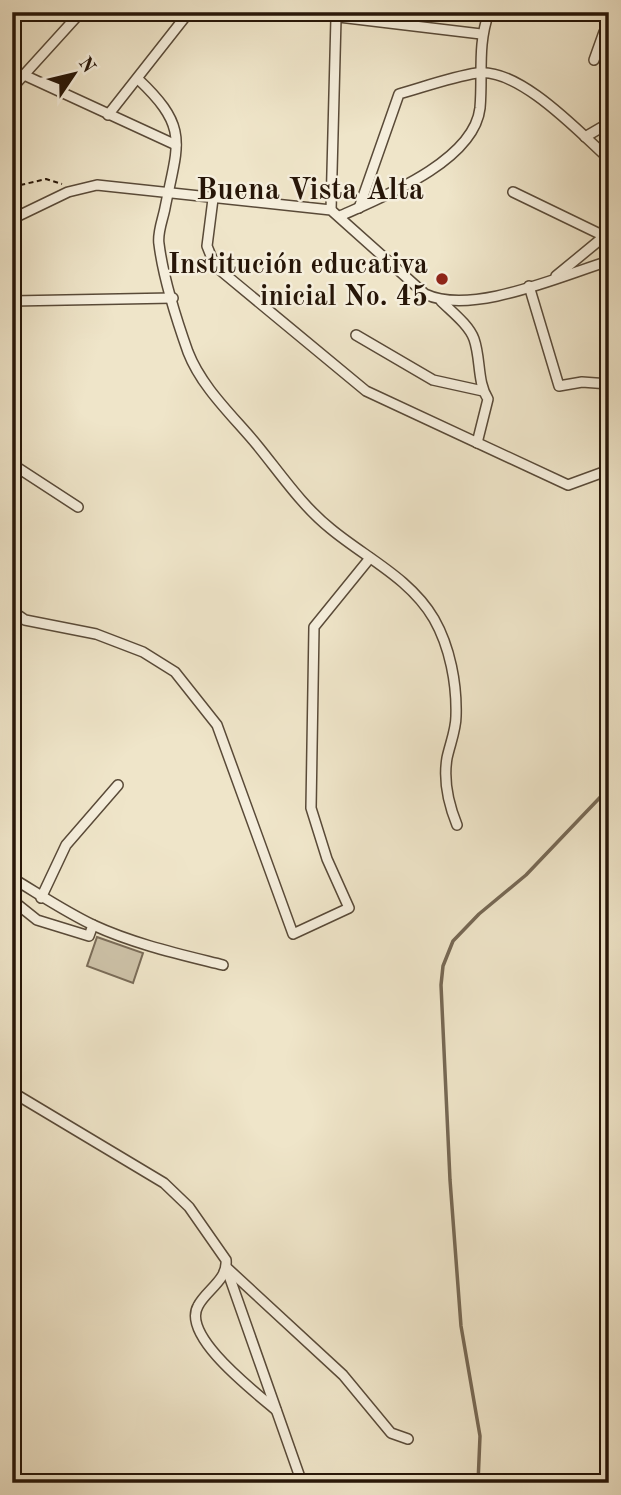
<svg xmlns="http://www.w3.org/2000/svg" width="621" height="1495" font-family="'Old Standard TT',serif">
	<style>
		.green { fill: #cdc2a8; stroke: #7a6c58; stroke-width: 2 }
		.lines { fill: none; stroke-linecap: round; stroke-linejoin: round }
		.stream { stroke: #766854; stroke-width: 3.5 }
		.street-casing { stroke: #594a38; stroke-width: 12 }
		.path { stroke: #271608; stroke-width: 2; stroke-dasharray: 5 3.5; stroke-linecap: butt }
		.street { stroke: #f5eedc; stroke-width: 9 }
		.poi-dot { fill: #8f2418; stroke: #f5eedc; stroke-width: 2.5 }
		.labels { text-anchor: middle; stroke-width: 5; stroke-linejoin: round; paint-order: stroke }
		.poi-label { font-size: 28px; font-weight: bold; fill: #271608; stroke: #f5eedc; text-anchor: end }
		.neighbourhood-label { font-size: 30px; font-weight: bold; fill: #271608; stroke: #f5eedc }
	</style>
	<rect width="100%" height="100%" fill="#efe5c9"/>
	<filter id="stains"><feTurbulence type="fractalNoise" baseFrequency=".00286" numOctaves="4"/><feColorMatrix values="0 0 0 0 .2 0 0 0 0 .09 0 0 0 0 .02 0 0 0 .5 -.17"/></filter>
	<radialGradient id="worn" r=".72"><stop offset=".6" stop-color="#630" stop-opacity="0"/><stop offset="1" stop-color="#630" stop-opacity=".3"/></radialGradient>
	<!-- green -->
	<path class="green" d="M97 937 143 953 133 983 87 966Z"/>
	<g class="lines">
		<!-- stream -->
		<path class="stream" d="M478 1483 480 1436 461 1326 450 1180 441 985 443 966 453 941 479 914 526 875 609 788"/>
		<!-- street casing -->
		<g class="street-casing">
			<g id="street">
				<path d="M297 12 481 34"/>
				<path d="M594 60 604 32 609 31"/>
				<path d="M24 75 176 145"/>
				<path d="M138 79C190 128 178 143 165 208 163 219 157 233 159 244 163 276 177 321 188 352 202 388 233 416 257 445 280 473 302 506 331 529 366 558 410 578 434 619 450 647 457 684 456 716 456 730 450 744 447 758 443 782 448 803 457 825"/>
				<path d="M12 88 81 12"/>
				<path d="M108 115 189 12"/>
				<path d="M585 137 609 123"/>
				<path d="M513 192 604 236"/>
				<path d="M213 199 207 246 215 266 366 391 568 485 609 470"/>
				<path d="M359 208 399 94C424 87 451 77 477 73 519 67 580 133 609 159"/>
				<path d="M331 210 336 18"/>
				<path d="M340 216C383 197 474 161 480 108 483 74 477 46 489 12"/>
				<path d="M12 219 68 192 97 185 331 210 425 294C472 316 560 276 609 261"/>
				<path d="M556 276 607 234"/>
				<path d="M529 286 559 386 582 382 609 384"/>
				<path d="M12 301 173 298"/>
				<path d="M441 301C452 312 469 325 474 339 481 359 477 382 488 399L477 443"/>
				<path d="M356 335 433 380 483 391"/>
				<path d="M12 464 78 507"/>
				<path d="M12 611 25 620 96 634 143 652 175 672 217 725 293 934 349 908 327 859 311 808 314 627 370 558"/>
				<path d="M12 878C39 894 64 911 93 925 134 944 179 954 223 965"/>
				<path d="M41 898 66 845 118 785"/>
				<path d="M12 900 37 920 89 936 93 925"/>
				<path d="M12 1092 164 1183 189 1207 226 1260C228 1280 206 1290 198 1306 181 1336 255 1392 276 1410"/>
				<path d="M226 1267 343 1375 391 1433 408 1439"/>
				<path d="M227 1270 302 1483"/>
			</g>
		</g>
		<!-- path -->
		<path class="path" d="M12 187 46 179 62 184"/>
		<!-- street -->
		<use href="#street" class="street"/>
	</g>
	<!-- markers -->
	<circle class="poi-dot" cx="442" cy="279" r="7"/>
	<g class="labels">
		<!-- poi labels -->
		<g class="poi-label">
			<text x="428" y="273">Institución educativa<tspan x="428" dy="32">inicial No. 45</tspan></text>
		</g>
		<!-- neighbourhood labels -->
		<g class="neighbourhood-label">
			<text x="310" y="199">Buena Vista Alta</text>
		</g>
	</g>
	<!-- margin -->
	<rect width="621" height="1495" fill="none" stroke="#efe5c9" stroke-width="42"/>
	<rect x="14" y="14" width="593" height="1467" fill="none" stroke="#271608" stroke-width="3.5"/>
	<rect x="21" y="21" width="579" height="1453" fill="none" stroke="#271608" stroke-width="2"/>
	<!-- north arrow -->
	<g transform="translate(74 74) rotate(55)" stroke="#f5eedc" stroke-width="5" paint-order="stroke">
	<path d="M0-5L12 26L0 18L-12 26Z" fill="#271608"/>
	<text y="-10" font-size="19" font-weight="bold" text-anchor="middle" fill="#271608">N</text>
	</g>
	<rect width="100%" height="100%" filter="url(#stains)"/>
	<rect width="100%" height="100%" fill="url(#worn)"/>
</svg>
